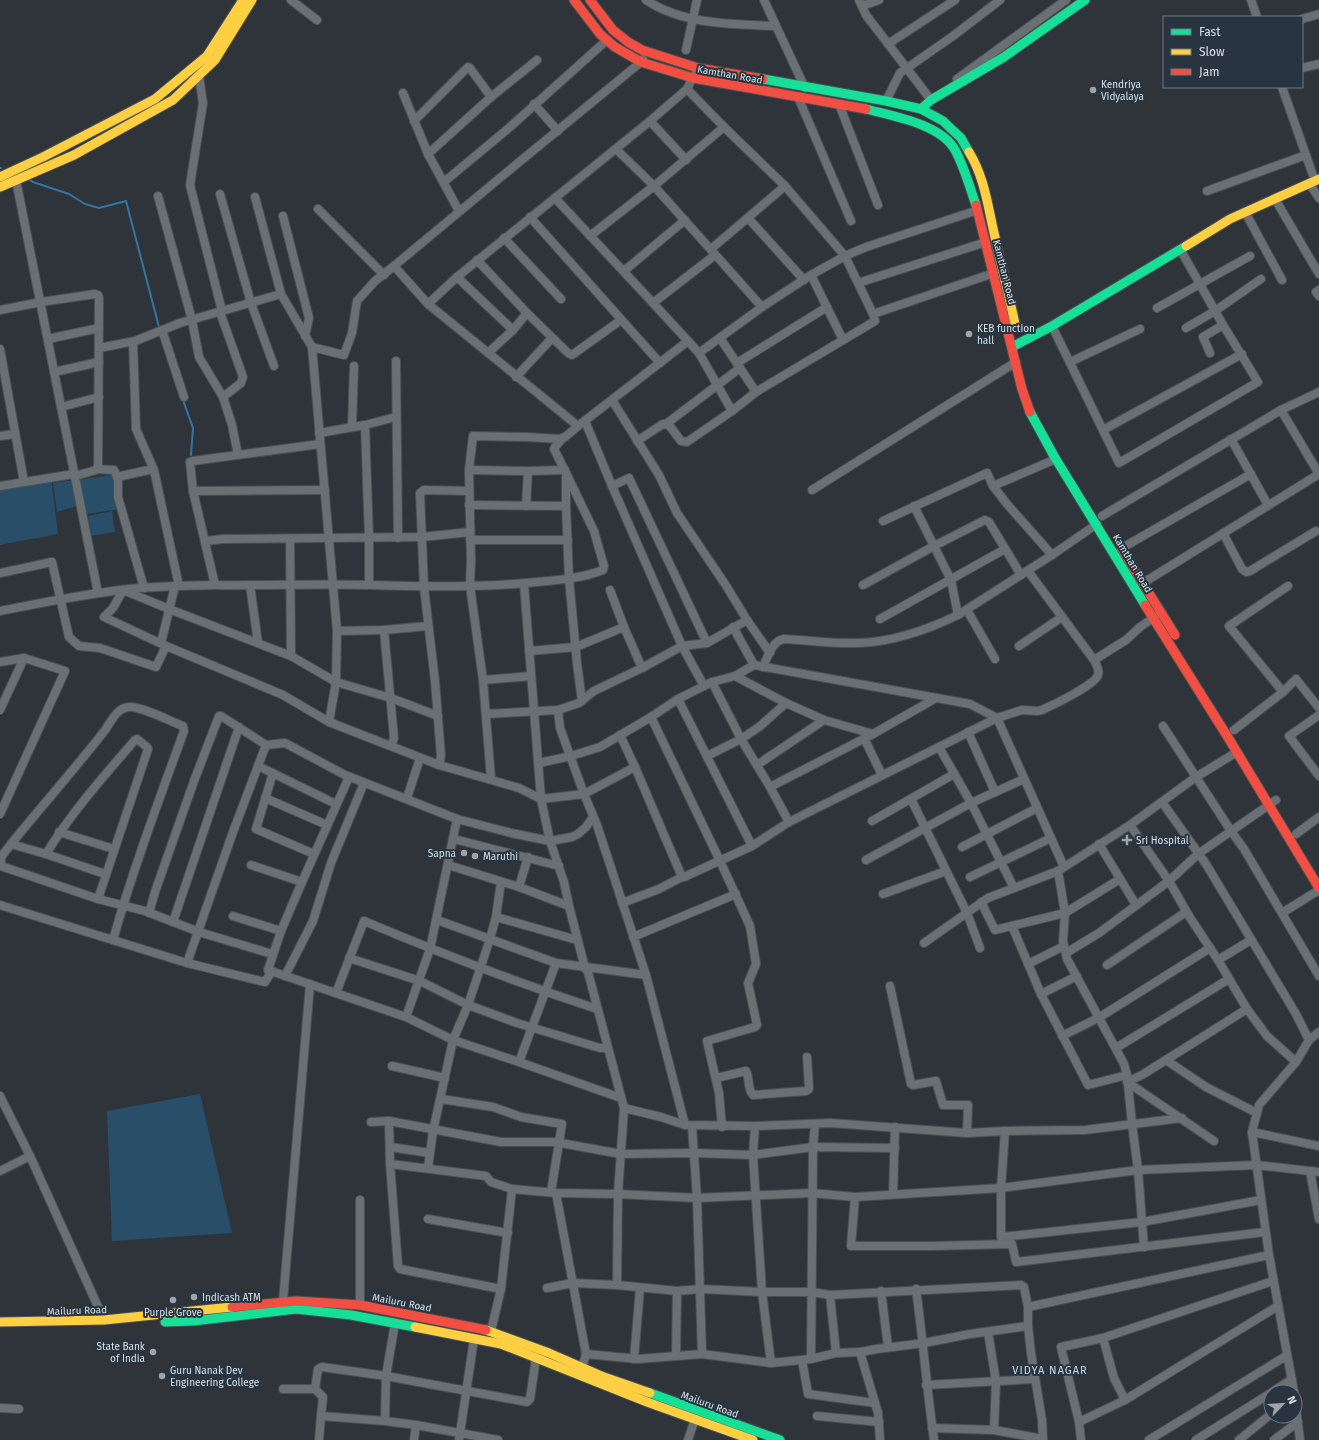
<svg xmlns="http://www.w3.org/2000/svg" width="1319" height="1440" font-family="'Fira Sans',sans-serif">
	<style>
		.green { fill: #284e6a }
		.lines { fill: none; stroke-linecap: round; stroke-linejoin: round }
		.stream { stroke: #3375a4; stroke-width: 2 }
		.street-casing { stroke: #495054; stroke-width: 10 }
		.fast-casing { stroke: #495054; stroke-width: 11 }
		.slow-casing { stroke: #495054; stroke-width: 11 }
		.jam-casing { stroke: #495054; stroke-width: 11 }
		.street { stroke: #6a6f73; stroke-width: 8 }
		.fast { stroke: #16e098; stroke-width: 9 }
		.slow { stroke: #ffcf43; stroke-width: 9 }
		.jam { stroke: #f24e42; stroke-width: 9 }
		.poi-dot { fill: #9ca4aa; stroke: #283540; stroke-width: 1.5 }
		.labels { text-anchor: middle; stroke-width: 4; stroke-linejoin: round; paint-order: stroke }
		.street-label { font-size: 10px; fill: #d8e0e7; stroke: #283540 }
		.poi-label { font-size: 10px; fill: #d8e0e7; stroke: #283540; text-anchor: start }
		.neighbourhood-label { font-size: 11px; letter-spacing: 1px; fill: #c7d7e5; stroke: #283540 }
	</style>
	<rect width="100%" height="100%" fill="#2e343a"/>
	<!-- green -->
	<g class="green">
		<path d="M112 475 120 509 87 514 83 504 57 512 53 483Z"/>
		<path d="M51 478 58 534 0 545V486Z"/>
		<path d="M112 511 115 532 91 536 88 516Z"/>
		<path d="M200 1094 232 1233 112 1241 107 1111Z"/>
	</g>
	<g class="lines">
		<!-- stream -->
		<g class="stream">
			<path d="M0 168H1"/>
			<path d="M30 180 33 182 69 194 85 204 99 208 126 201 159 327"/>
			<path d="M183 400 193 428 191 455"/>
		</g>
		<!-- street casing -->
		<g class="street-casing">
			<g id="street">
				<path d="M291 0 317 20"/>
				<path d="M646 0C683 25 733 24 776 26"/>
				<path d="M764 0 805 88"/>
				<path d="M859 0 866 15 931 100"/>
				<path d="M1251 0 1257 17"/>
				<path d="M862 6 879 0"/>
				<path d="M1302 19 1319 14"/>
				<path d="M888 44 955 0"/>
				<path d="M686 50 697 0"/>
				<path d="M643 59 641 62 501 177 394 266 428 304 578 426 688 341"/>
				<path d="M1302 68 1319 64"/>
				<path d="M694 75 687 89 650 121 555 198 653 303 699 353 762 307 811 275 845 256 866 247 978 210"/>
				<path d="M199 76 203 103 190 185 222 311"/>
				<path d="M957 79 1066 0"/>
				<path d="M1282 87 1315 181"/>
				<path d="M687 89 724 127 785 186 845 256 873 314 994 273"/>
				<path d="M403 93 428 154 459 211"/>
				<path d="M798 97 851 221"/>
				<path d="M886 101 900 73 953 36 1000 0"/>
				<path d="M534 104 558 131"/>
				<path d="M839 104 878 205"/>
				<path d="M414 121 468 67 470 68 491 97"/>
				<path d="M650 121 686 160"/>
				<path d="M616 149 654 186 762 307"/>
				<path d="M428 154 491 97 537 60"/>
				<path d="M16 180 98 593"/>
				<path d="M444 182 510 127 607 40"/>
				<path d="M1309 183 1319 198"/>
				<path d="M1207 191 1306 155"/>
				<path d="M220 194 251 303 274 366"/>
				<path d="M158 196 192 320 199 357 223 397 232 425 238 455"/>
				<path d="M255 197 281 294"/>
				<path d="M1275 199 1319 274"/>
				<path d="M318 209 384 275"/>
				<path d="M1245 212 1282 280"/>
				<path d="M283 216 309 318 305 336"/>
				<path d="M530 217 660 363"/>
				<path d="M748 218 804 280"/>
				<path d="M590 236 654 186 724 127"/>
				<path d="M504 238 561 299"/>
				<path d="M711 249 785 186"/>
				<path d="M477 260 527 313 513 330 488 353"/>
				<path d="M624 271 685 220"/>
				<path d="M811 275 843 340"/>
				<path d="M457 277 513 330"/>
				<path d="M858 283 986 242"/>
				<path d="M1319 290 1316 292 1319 296"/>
				<path d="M653 303 715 255"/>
				<path d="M428 304 457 277 555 198"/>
				<path d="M1157 308 1250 256"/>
				<path d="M0 310 41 302 95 294 98 295 99 298 98 466 96 470 75 476"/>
				<path d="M220 312 243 377 241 383 223 397"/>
				<path d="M527 313 568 353 572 355 621 320"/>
				<path d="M1052 326 1119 463 1258 382 1223 325 1180 249"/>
				<path d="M1186 328 1215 311 1261 279"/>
				<path d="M162 330 184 397"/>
				<path d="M720 338 756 392"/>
				<path d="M48 339 99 328"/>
				<path d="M133 342 136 429 154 470 179 586"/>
				<path d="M312 347 344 355 352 333 357 301 375 281 394 266"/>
				<path d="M99 348 135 341 180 323 281 294 312 347 337 631 336 682 329 722"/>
				<path d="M0 349 24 482"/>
				<path d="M699 353 732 411 756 392 875 321 873 314"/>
				<path d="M1210 353 1203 337 1223 325"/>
				<path d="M396 361 398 538"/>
				<path d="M1070 362 1140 329"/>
				<path d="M737 363 827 307"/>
				<path d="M54 372 99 362"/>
				<path d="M516 377 552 338"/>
				<path d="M612 400 659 475 677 513 725 584 747 620 707 643"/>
				<path d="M61 407 99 397"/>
				<path d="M1281 410 1319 474"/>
				<path d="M666 424 740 368"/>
				<path d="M352 427 354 366"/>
				<path d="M1103 430 1242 354"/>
				<path d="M319 433 365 425 396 417"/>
				<path d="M0 436 15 434"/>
				<path d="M563 438 555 447 554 449 566 473V506L569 579 577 663 582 701"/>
				<path d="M1231 439 1268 505"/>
				<path d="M637 441 663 424 669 425 681 441 687 442 732 411"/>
				<path d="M320 444 193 461 190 462 193 491 215 585C267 586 318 583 369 585V538L365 425"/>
				<path d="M97 469 114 470 118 479V497L144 588"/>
				<path d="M469 470 528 471 565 470"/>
				<path d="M117 477 153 469"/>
				<path d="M0 486 74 474"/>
				<path d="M612 486 682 646 704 686"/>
				<path d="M993 486 1007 504 1052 555"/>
				<path d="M812 490 1016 362"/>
				<path d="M193 491 325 490"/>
				<path d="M469 491 424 490 420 493 424 587 435 681 441 756 439 765 519 788 541 799 584 794 560 728 558 710"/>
				<path d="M469 505 566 506"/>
				<path d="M526 506 528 471"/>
				<path d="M914 506 951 580 958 615"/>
				<path d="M1102 516 1281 410 1319 392"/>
				<path d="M883 521 987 473 993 486 1056 459"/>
				<path d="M1223 533 1242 569 1246 572 1250 571 1316 531"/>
				<path d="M290 539 291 656"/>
				<path d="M470 540H568"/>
				<path d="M206 541 223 539 422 537 470 532"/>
				<path d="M1122 548 1251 474"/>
				<path d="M0 573 52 562 69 637 79 646 100 648 156 667 166 646"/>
				<path d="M1143 583 1319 474"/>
				<path d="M524 584 541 799 550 841 564 882 569 906"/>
				<path d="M250 585 258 643"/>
				<path d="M369 585C425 587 482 588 537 582 559 580 583 578 603 570L604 566 594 531 566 473"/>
				<path d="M863 585 934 546 985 520 989 522 1021 575"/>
				<path d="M610 590 624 627 642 668"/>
				<path d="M967 610 995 659"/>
				<path d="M0 611C40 603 80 595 120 590 152 586 184 586 215 585"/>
				<path d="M880 619 1005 549"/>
				<path d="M747 620 770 653"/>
				<path d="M384 630 394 738 391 746"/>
				<path d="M337 631 384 630 428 626"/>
				<path d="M161 643 175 586"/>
				<path d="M1019 646 1062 617"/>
				<path d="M529 651 576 647 624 627"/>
				<path d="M1094 660 1126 640 1140 627 1156 616"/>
				<path d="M0 662 24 658"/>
				<path d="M754 665 970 704 997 718 1022 710 1038 711 1042 710C1053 705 1095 685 1098 675 1100 670 1096 664 1094 660L1028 571"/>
				<path d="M763 667C768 656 772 641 784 639 808 640 833 644 858 643 892 642 927 630 958 615L1052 555 1097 524"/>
				<path d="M735 676 786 703 824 720 873 734 770 787 789 822"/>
				<path d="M483 680 531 676"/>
				<path d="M712 682 741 739 770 787"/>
				<path d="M1283 692 1296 679 1319 708"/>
				<path d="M678 699 752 846"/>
				<path d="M0 710 24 658 65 671 0 814"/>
				<path d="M486 714 558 710 579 703 594 691 642 668 682 646 707 643 629 478 612 486 585 421"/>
				<path d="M1319 715 1289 736 1319 776"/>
				<path d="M438 716 391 698 336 682 291 656 169 609 123 590 113 608 104 617 166 646 283 695 329 722 439 765"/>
				<path d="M651 717 720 861 750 926 756 964 748 983 757 1025 755 1027 707 1041 719 1093 722 1127"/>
				<path d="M1163 726 1231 831 1244 849 1319 976"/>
				<path d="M1234 730 1283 692 1229 626 1288 586"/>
				<path d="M968 732 995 792"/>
				<path d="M873 734 936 698"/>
				<path d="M620 735 635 767 682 877"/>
				<path d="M864 738 882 775"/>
				<path d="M939 747 971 803 1014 888"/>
				<path d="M707 756 741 739 759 727 786 703"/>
				<path d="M539 763 571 756 600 747 651 717 678 699 712 682 735 676 754 665 733 627"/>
				<path d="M757 765 824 720"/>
				<path d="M258 766 336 804"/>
				<path d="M635 767 584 794 597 825 646 975 685 1125"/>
				<path d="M273 773 256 829 314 854"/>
				<path d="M349 777 302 882 281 931 268 970 406 1017 453 1040 519 1062 621 1098"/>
				<path d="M491 779 483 680 470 586 471 561 469 470 473 436 527 437 560 439 565 437 578 426"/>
				<path d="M265 798 327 825"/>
				<path d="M407 798 420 758"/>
				<path d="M911 799 967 913 980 948"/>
				<path d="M1162 802 1206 864 1296 1014 1309 1040"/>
				<path d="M872 821 954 774"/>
				<path d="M1130 825 1169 881 1189 916 1218 960 1247 1009 1267 1036 1296 1062"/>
				<path d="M59 832 114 849"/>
				<path d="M1296 834 1319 817"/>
				<path d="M454 839 559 866"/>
				<path d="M11 844 46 854C71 813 103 777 135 740L137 739 147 747 148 749 98 899"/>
				<path d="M1099 844 1136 905"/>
				<path d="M962 847 1037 808"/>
				<path d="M46 854 105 874"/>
				<path d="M866 860 971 803 1024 779"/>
				<path d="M251 865 302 882"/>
				<path d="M448 865 519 887 569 906 585 968 588 972 624 1108 618 1194 617 1285"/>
				<path d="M1058 871 1065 913 1063 941 1067 959 1124 1064 1127 1075 1132 1124 1138 1170 1144 1247"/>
				<path d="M970 877 1051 838"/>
				<path d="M519 887 528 857"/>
				<path d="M883 894 946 871"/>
				<path d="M981 902 995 930 1065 913 1120 879"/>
				<path d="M622 903 659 889 682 877H684L752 846 789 822 997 718 1064 867"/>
				<path d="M0 905 187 963 265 982 272 971"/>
				<path d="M149 913 155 892 194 781 219 716H221L266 745 285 743 345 775 457 819 511 833 550 841 572 837 578 834 586 827 593 817"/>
				<path d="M1282 913 1319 890"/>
				<path d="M233 916 281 931"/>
				<path d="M496 917 577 940"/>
				<path d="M437 920 556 963 646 975"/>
				<path d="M173 922 239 727"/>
				<path d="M1012 926 1041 994"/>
				<path d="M633 937 736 894"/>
				<path d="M113 940C133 869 159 800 184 731L183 726C172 722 141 706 129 707 115 708 110 725 102 734 73 771 41 807 11 844L1 857V866L98 899 145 911 199 932 272 954"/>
				<path d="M924 943 988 898 1058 871 1130 825 1196 777 1237 752"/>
				<path d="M1066 953 1099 933 1169 881 1198 854 1276 800"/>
				<path d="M349 958 420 981 468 1005 517 1023 600 1048H607"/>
				<path d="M1218 960 1251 940"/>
				<path d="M187 963 233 832 266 745"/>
				<path d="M1028 964 1064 946"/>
				<path d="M1107 965 1186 912"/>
				<path d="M285 976 313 921 331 863 364 783"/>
				<path d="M1077 976 1041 994 1088 1085 1127 1075"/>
				<path d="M890 986 911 1084 913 1085 936 1081 943 1105H968L967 1133"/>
				<path d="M336 993 364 921C440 953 518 983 597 1009"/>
				<path d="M406 1017 430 949 457 819"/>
				<path d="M1062 1036 1100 1017 1210 948"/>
				<path d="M1116 1048 1229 979"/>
				<path d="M1166 1060 1206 1087 1257 1113"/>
				<path d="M519 1062 556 963"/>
				<path d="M392 1066 445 1078"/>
				<path d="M716 1078 746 1071C750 1078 747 1089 753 1095L806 1091 809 1089V1087L807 1057"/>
				<path d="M1127 1082 1142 1075 1247 1009"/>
				<path d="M1127 1082 1214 1141"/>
				<path d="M0 1096 30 1156"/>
				<path d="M441 1099 493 1107 521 1117 562 1124 551 1192"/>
				<path d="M624 1108 661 1117 685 1125 755 1126 831 1123 967 1133 1005 1131 1001 1188V1237L1142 1222 1261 1200"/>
				<path d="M389 1121 390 1164 398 1266 400 1269 501 1289"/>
				<path d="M371 1122 389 1121 501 1142H555L621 1154 694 1153 753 1155 813 1147 895 1148"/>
				<path d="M692 1126 697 1198 702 1354"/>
				<path d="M755 1126 753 1155 762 1292 771 1363"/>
				<path d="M1005 1131 1085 1130 1182 1118"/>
				<path d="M1252 1132 1319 1146"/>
				<path d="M390 1147 430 1153"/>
				<path d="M390 1164 486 1176 491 1182 512 1189 556 1193 618 1194 697 1198 812 1193 855 1197 1001 1188 1138 1170 1256 1165 1319 1172"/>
				<path d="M428 1168 433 1131 453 1040 468 1005 490 939 496 917 501 882"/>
				<path d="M0 1171 30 1156 104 1320"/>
				<path d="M1310 1171 1319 1219"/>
				<path d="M556 1193 586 1354"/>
				<path d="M893 1194 895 1127"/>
				<path d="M855 1197 851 1246H932L1012 1244 1016 1262 1265 1232"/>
				<path d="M360 1200V1305"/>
				<path d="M428 1219 508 1233"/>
				<path d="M547 1288 573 1283 617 1285 677 1291 701 1289 762 1292H812L830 1295 1021 1285 1024 1287 1028 1307V1326L1031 1353 1042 1420 1043 1440"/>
				<path d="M916 1289C923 1340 927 1390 934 1440"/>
				<path d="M881 1291 888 1347"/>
				<path d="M830 1295 836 1353"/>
				<path d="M283 1301 310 984"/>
				<path d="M1028 1307 1269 1255"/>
				<path d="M395 1323 386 1376 385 1421 416 1425 498 1440"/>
				<path d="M491 1331 501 1289 512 1189"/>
				<path d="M988 1332 996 1381 994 1430"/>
				<path d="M1103 1338 1114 1378 1125 1400"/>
				<path d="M860 1352 878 1413 880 1440"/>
				<path d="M676 1356 677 1291"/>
				<path d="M634 1359 640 1288"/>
				<path d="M811 1359 813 1147 815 1124"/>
				<path d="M802 1360 808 1394 875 1403"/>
				<path d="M582 1368 586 1354 638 1359 702 1354 771 1363 811 1359 836 1353 860 1352 877 1349 924 1343 970 1334 1028 1326"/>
				<path d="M926 1385 1035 1379"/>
				<path d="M283 1389H315L318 1369 322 1367 386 1376 527 1402 530 1399 536 1358"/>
				<path d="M315 1389 323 1397 321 1416 385 1421"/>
				<path d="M1272 1392 1292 1379"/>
				<path d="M1294 1392 1269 1255 1252 1132 1259 1105 1296 1062 1309 1040 1319 1032"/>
				<path d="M1295 1401 1300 1440"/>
				<path d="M0 1408 19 1409"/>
				<path d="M817 1416 879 1422"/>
				<path d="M1079 1422 1125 1400 1278 1306"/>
				<path d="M932 1428 994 1430 1043 1439"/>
				<path d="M319 1440 321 1416"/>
				<path d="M414 1440 416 1425"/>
				<path d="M459 1440 474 1339"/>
				<path d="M688 1440 695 1419"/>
				<path d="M1081 1440 1079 1422 1061 1347 1103 1338 1273 1281"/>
				<path d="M1149 1440 1286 1356"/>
				<path d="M1196 1440 1271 1393"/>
				<path d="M1239 1440 1271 1414"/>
				<path d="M1274 1440 1298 1422"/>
			</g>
		</g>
		<!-- fast casing -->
		<g class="fast-casing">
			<g id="fast">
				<path d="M763 79 886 101 921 109 943 121 961 138 969 152"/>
				<path d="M866 109C892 116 941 124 955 150 964 166 970 188 976 205"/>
				<path d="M921 109 931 100 1004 57 1085 0"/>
				<path d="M1012 347 1052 326 1186 246"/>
				<path d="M1030 412 1054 456 1145 605"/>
				<path d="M165 1322 193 1321 296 1309 351 1315 415 1327"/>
				<path d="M650 1393 780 1440"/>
			</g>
		</g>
		<!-- slow casing -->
		<g class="slow-casing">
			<g id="slow">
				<path d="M969 152C985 178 988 208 995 237 1001 266 1009 295 1015 324"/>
				<path d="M0 177 43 157 155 99 207 56 243 0"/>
				<path d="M0 187 74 155 173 100 215 60 252 0"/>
				<path d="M1186 246 1230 219 1319 179"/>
				<path d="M0 1322 104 1320 232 1307"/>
				<path d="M415 1327 501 1344 647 1402 753 1440"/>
				<path d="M486 1330 549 1353 604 1377 650 1393"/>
			</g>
		</g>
		<!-- jam casing -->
		<g class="jam-casing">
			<g id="jam">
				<path d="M574 0 600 34 615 47 641 62 693 78 866 109"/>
				<path d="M590 0 613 30 628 42 642 50 698 68 763 79"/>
				<path d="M976 205 1022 389 1030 412"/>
				<path d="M1121 548 1175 635"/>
				<path d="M1145 605 1229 739 1319 888"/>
				<path d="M232 1307 296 1301 360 1305 486 1330"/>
			</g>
		</g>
		<!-- street -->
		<use href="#street" class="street"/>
		<!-- fast -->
		<use href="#fast" class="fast"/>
		<!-- slow -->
		<use href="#slow" class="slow"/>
		<!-- jam -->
		<use href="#jam" class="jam"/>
	</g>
	<!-- markers -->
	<g class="poi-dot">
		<circle cx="1093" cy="90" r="4"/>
		<circle cx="969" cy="334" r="4"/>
		<path d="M1125 834h4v4h4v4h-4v4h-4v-4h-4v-4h4z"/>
		<circle cx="464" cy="853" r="4"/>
		<circle cx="475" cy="856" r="4"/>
		<circle cx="194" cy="1297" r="4"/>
		<circle cx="173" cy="1300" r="4"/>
		<circle cx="153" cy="1352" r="4"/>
		<circle cx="162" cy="1376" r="4"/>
	</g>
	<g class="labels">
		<!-- street labels -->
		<g class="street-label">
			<text transform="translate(730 74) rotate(10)" y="4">Kamthan Road</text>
			<text transform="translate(1005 272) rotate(76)" y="4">Kamthan Road</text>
			<text transform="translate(1133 563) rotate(59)" y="4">Kamthan Road</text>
			<text transform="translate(402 1302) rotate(11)" y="4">Mailuru Road</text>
			<text transform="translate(77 1310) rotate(-2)" y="4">Mailuru Road</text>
			<text transform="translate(710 1404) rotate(20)" y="4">Mailuru Road</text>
		</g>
		<!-- poi labels -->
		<g class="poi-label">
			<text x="1101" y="88">Kendriya<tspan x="1101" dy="12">Vidyalaya</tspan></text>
			<text x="977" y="332">KEB function<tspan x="977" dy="12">hall</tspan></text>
			<text x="1136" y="844">Sri Hospital</text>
			<text x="456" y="857" text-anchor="end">Sapna</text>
			<text x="483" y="860">Maruthi</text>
			<text x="202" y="1301">Indicash ATM</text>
			<text x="173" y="1316" text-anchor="middle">Purple Grove</text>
			<text x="145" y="1350" text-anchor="end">State Bank<tspan x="145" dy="12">of India</tspan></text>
			<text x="170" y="1374">Guru Nanak Dev<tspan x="170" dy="12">Engineering College</tspan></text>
		</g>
		<!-- neighbourhood labels -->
		<g class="neighbourhood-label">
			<text x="1050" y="1374">VIDYA NAGAR</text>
		</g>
	</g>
	<!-- legend -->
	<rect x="1163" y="16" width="140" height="72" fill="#283540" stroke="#6e7983"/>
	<rect x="1171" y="29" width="20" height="6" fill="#16e098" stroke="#6e7983"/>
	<text x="1199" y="36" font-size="12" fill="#d8e0e7">Fast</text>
	<rect x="1171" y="49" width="20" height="6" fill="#ffcf43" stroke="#6e7983"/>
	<text x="1199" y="56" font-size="12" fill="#d8e0e7">Slow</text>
	<rect x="1171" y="69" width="20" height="6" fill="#f24e42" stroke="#6e7983"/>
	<text x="1199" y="76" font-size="12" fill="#d8e0e7">Jam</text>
	<!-- north arrow -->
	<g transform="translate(1283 1404) rotate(65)"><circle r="19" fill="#283540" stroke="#6e7983"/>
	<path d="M0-3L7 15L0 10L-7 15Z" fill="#9ca4aa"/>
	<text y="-6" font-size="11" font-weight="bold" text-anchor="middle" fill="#d8e0e7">N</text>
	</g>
</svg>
